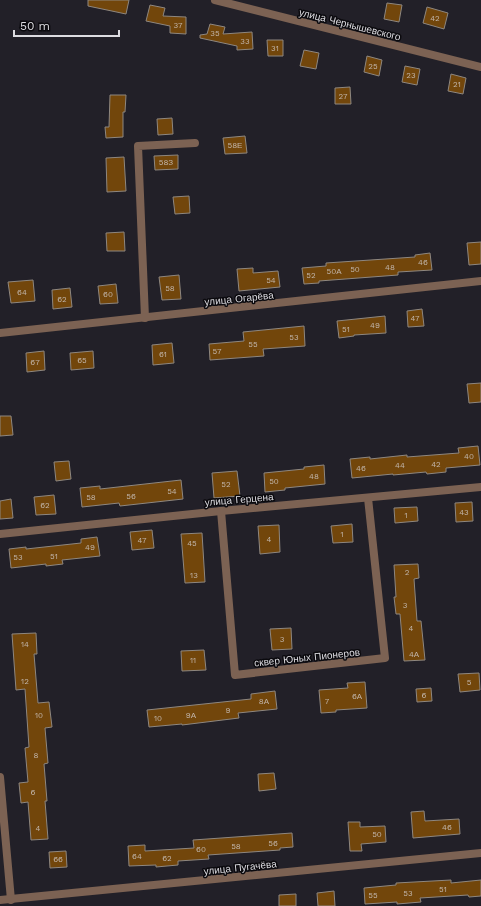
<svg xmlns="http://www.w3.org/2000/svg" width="481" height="906" font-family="'Work Sans',sans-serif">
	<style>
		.building { fill: #72460b; stroke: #8e8780 }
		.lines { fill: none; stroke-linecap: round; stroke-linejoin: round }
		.street { stroke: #7c6253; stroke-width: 8 }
		.labels { text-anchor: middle; stroke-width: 3; stroke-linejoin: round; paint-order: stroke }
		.number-label { font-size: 8px; fill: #c2b6ac }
		.street-label { font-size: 10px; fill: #dddce1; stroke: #0b0a0e }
	</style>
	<rect width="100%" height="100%" fill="#222028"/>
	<!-- building -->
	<g class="building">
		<path d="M88 0H129L126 14 88 6Z"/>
		<path d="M387 3 402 5 399 22 384 19Z"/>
		<path d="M150 5 165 8 163 16 186 17V34L170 33V26L146 21Z"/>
		<path d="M427 7 448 13 444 29 423 23Z"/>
		<path d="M210 24 225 27 223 34 252 32 253 49 237 50V46L200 38V35L207 34Z"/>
		<path d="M267 40H283V56H268Z"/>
		<path d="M304 50 319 53 316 69 300 66Z"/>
		<path d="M367 56 382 60 379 76 364 72Z"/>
		<path d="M405 66 420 69 417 85 402 82Z"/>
		<path d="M451 74 466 78 463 94 448 91Z"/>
		<path d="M350 87 351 104H335V88Z"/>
		<path d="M110 95H126L125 112H123V137L106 138 105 127H109Z"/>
		<path d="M172 118 173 134 158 135 157 119Z"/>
		<path d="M245 136 247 153 225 154 223 138Z"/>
		<path d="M178 155V169L155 170 154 156Z"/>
		<path d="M124 157 126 191 107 192 106 158Z"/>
		<path d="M189 196 190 213 175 214 173 197Z"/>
		<path d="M124 232 125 251H107L106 233Z"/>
		<path d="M481 242V264L469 265 467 243Z"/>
		<path d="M430 253 432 270 398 272V275L319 281V283L304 284 302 268 326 266V263L415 257V255Z"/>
		<path d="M253 268V273L278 271 280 287 239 291 237 269Z"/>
		<path d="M179 275 181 299 162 300 159 277Z"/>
		<path d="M33 280 35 301 11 303 8 282Z"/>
		<path d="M116 284 118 303 100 304 98 286Z"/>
		<path d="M70 288 72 307 53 309 52 290Z"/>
		<path d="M422 309 424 326 408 327 407 311Z"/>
		<path d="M385 316 386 333 354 335V336L339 338 337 321Z"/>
		<path d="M304 326 305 346 263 349 264 356 210 360 209 344 244 341 243 332Z"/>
		<path d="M172 343 174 363 153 365 152 345Z"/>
		<path d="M44 351 45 370 27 372 26 353Z"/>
		<path d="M93 351 94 368 71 370 70 353Z"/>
		<path d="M481 383V402L469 403 467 384Z"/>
		<path d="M0 416H11L13 435 0 436Z"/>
		<path d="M478 446 480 465 446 468V472L427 474 426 472 393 475V474L352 478 350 459 370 457V459L407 455V457L459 453 458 448Z"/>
		<path d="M69 461 71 479 56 481 54 462Z"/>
		<path d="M324 465 325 484 285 488V490L265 492 264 473 304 469V467Z"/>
		<path d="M237 471 240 496 214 498 212 473Z"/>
		<path d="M181 480 183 499 120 506 119 503 82 507 80 488 100 486V489Z"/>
		<path d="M54 495 56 514 36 515 34 497Z"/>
		<path d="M11 499 13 518 0 519V501Z"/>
		<path d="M472 502 473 521 456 522 455 503Z"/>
		<path d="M417 507 418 521 395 523 394 508Z"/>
		<path d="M352 524 353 542 333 543 331 526Z"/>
		<path d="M279 525 280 552 260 554 258 526Z"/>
		<path d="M152 530 154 548 132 550 130 532Z"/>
		<path d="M202 533 205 582 185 583 181 534Z"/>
		<path d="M97 537 100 556 62 560 63 564 46 566V564L11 568 9 549 26 547V549L81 543V539Z"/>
		<path d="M418 564 419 578 414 579 417 621H421L425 660 404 661 400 614H396L394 597H396L394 565Z"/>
		<path d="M291 628 292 649 272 650 270 629Z"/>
		<path d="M36 633 37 654H34L38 703 49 702 52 727 45 728 48 763 44 764 47 801H45L48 839 31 840 28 802 21 803 19 783 28 782 25 748 29 747 25 689 16 690 12 634Z"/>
		<path d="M204 650 206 670 182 671 181 651Z"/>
		<path d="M479 673 480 690 460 692 458 674Z"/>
		<path d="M365 682 367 708 336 710V712L321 713 319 690 348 688 347 683Z"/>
		<path d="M431 688 432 701 417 702 416 689Z"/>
		<path d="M275 691 277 709 238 713 239 718 182 725V724L149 727 147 710 251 699V694Z"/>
		<path d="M274 773 276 789 259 791 258 774Z"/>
		<path d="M424 811 425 821 459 819 460 834 413 838 411 812Z"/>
		<path d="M348 822H360V827L385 826 386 842 361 844 362 851H350Z"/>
		<path d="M292 833 293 847 280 848V850L208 855 209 859 178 861V865L156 867V865L129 866 128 846 145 845V851L194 848 193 840Z"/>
		<path d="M66 851 67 867 50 868 49 852Z"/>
		<path d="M451 880V883L481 880V896L469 897 468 895 420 898 421 902 397 904V902L365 904 364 888 396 885V883Z"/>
		<path d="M334 891 335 906H318L317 893Z"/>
		<path d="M296 894V906H279V895Z"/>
	</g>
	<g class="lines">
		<!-- street -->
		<g class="street">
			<path d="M215 0 481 67"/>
			<path d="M145 318 138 146 195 143"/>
			<path d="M0 333 481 281"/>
			<path d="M221 511 235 675 385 658 368 498"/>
			<path d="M0 534 221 511 481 487"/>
			<path d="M0 777 11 900"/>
			<path d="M0 900 481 853"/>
		</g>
	</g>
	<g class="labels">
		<!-- number labels -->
		<g class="number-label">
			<text x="435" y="21">42</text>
			<text x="178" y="28">37</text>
			<text x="215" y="36">35</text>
			<text x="245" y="44">33</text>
			<text x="275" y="51">31</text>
			<text x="373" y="69">25</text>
			<text x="411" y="78">23</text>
			<text x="457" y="87">21</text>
			<text x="343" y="99">27</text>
			<text x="235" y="148">58Е</text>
			<text x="166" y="165">58З</text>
			<text x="423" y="265">46</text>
			<text x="390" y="270">48</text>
			<text x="355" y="272">50</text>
			<text x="334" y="274">50А</text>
			<text x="311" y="278">52</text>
			<text x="271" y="283">54</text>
			<text x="170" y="291">58</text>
			<text x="22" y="295">64</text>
			<text x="108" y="297">60</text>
			<text x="62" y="302">62</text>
			<text x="415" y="321">47</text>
			<text x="375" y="328">49</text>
			<text x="346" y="332">51</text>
			<text x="294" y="340">53</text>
			<text x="253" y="347">55</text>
			<text x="217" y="354">57</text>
			<text x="163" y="357">61</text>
			<text x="82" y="363">65</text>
			<text x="35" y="365">67</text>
			<text x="469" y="459">40</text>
			<text x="436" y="467">42</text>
			<text x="400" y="468">44</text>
			<text x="361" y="471">46</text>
			<text x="314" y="479">48</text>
			<text x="274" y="484">50</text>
			<text x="226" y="487">52</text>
			<text x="172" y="494">54</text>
			<text x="131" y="499">56</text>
			<text x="91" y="500">58</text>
			<text x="45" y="508">62</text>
			<text x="464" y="515">43</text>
			<text x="406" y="518">1</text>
			<text x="342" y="537">1</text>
			<text x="269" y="542">4</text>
			<text x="142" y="543">47</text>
			<text x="192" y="546">45</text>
			<text x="90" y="550">49</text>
			<text x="54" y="559">51</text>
			<text x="18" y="560">53</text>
			<text x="407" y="575">2</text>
			<text x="194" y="578">13</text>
			<text x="405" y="608">3</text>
			<text x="411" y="631">4</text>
			<text x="282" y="642">3</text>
			<text x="25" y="647">14</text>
			<text x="414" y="657">4А</text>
			<text x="193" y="663">11</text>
			<text x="25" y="684">12</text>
			<text x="469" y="685">5</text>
			<text x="424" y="698">6</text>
			<text x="357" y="699">6А</text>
			<text x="264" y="704">8А</text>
			<text x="327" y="704">7</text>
			<text x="228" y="713">9</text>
			<text x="39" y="718">10</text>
			<text x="191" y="718">9А</text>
			<text x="158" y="721">10</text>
			<text x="36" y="758">8</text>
			<text x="33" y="795">6</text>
			<text x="447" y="830">46</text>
			<text x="38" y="831">4</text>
			<text x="377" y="837">50</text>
			<text x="273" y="846">56</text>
			<text x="236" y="849">58</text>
			<text x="201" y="852">60</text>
			<text x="137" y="859">64</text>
			<text x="167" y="861">62</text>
			<text x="58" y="862">66</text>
			<text x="443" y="892">51</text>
			<text x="408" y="896">53</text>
			<text x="373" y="898">55</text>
		</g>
		<!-- street labels -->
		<g class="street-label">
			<text transform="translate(350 24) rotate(14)" y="4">улица Чернышевского</text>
			<text transform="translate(239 298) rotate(-6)" y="4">улица Огарёва</text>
			<text transform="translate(239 499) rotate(-5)" y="4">улица Герцена</text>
			<text transform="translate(307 657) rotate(-6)" y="4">сквер Юных Пионеров</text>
			<text transform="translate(240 867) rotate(-6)" y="4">улица Пугачёва</text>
		</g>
	</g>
	<!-- scale -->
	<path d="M14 30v6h105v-6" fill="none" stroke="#dddce1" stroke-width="2"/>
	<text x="20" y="30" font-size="12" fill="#dddce1" stroke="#0b0a0e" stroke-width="3" paint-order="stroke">50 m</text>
</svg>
